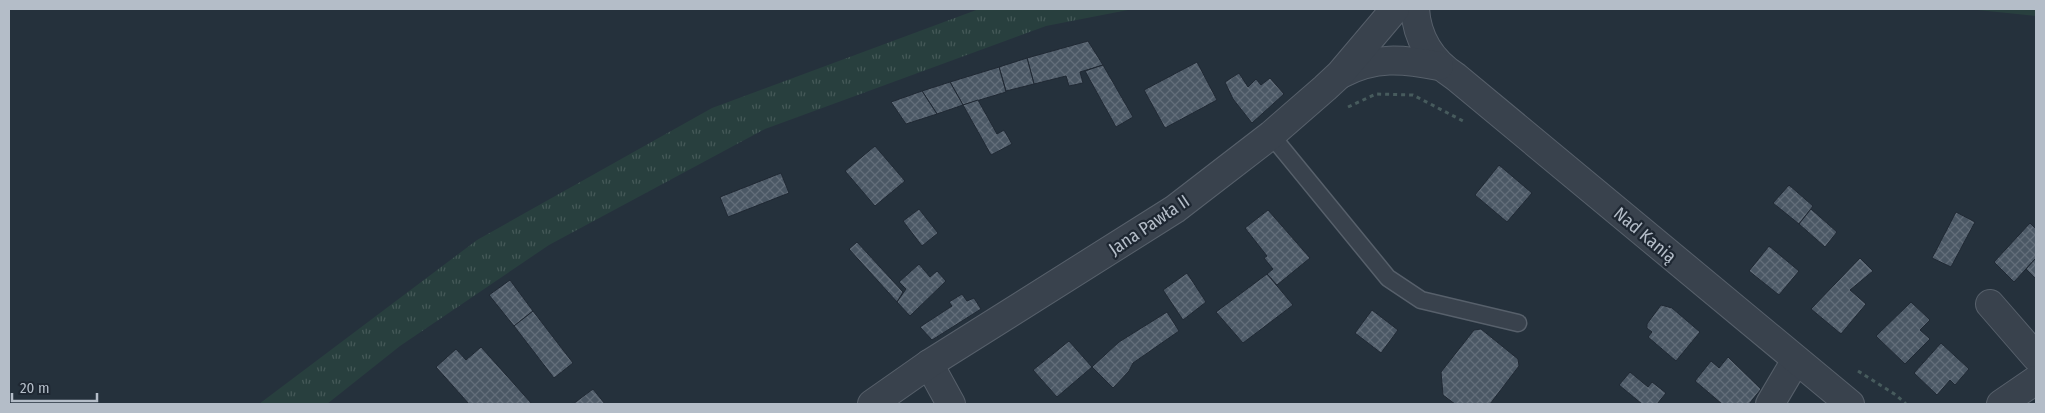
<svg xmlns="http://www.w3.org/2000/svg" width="2045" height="413" font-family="'Fira Sans Condensed',sans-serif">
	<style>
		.grass { fill: url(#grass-tufts) }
		.building { fill: url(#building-cross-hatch); stroke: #202934 }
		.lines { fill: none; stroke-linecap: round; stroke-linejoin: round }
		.service-casing { stroke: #57606b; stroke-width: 19 }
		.minor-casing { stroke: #57606b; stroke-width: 30 }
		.tertiary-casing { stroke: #57606b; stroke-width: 30 }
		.path { stroke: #475b5d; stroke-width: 3; stroke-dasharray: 4 4; stroke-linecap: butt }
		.service { stroke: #39424d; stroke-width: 16 }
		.minor { stroke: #39424d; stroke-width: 28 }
		.tertiary { stroke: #39424d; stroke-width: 28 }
		.labels { text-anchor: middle; stroke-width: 4.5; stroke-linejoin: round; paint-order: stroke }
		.street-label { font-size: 18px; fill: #b4bdc8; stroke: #1e2732 }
	</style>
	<defs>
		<pattern id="grass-tufts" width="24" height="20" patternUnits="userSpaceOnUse" patternTransform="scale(1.25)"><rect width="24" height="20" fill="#283f3e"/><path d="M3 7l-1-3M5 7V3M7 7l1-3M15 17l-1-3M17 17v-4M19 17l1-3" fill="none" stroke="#455958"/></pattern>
		<pattern id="building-cross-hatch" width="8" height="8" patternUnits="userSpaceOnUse" patternTransform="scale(1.25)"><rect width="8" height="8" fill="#4b5865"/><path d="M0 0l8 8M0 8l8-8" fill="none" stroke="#636e7a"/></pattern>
	</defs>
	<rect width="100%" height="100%" fill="#25313c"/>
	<!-- grass -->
	<g class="grass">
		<path d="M979 9H1133L1046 26 765 129 549 245 400 346 327 404H259L477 240 712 108Z"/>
		<path d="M1968 9H2036V16Z"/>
	</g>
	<!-- building -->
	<g class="building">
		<path d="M1088 41 1103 65 1080 72 1083 83 1069 86 1066 76 1034 84 1027 58Z"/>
		<path d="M1027 58 1034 84 1006 91 999 67Z"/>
		<path d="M1197 62 1217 100 1165 128 1144 90Z"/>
		<path d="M1103 65 1133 117 1116 127 1085 71Z"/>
		<path d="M999 67 1006 92 963 105 950 82Z"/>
		<path d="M1239 73 1248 87 1256 79 1261 85 1270 78 1284 94 1252 123 1233 99 1225 82Z"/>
		<path d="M950 82 963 105 937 114 922 91Z"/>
		<path d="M922 91 937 114 906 124 891 102Z"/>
		<path d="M978 100 997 134 1004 130 1012 144 991 155 963 105Z"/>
		<path d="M875 146 905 181 875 206 845 171Z"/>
		<path d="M1499 165 1532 193 1507 222 1475 195Z"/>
		<path d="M781 173 789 193 728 217 720 197Z"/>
		<path d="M1789 185 1813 206 1799 224 1773 203Z"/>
		<path d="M919 209 938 233 922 246 903 221Z"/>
		<path d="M1811 209 1837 232 1825 247 1799 224Z"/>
		<path d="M1268 210 1310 258 1277 285 1267 274 1273 269 1264 258 1267 256 1245 228Z"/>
		<path d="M1956 212 1975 222 1951 267 1932 258Z"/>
		<path d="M2030 223 2036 229V258L2014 282 1994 262Z"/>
		<path d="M857 242 903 292 897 302 849 249Z"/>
		<path d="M1769 246 1799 271 1779 295 1749 271Z"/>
		<path d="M1860 258 1873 271 1850 290 1866 304 1841 334 1811 309Z"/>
		<path d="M2036 258V279L2026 269Z"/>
		<path d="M919 264 930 277 937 271 946 281 910 316 897 302 906 289 899 282Z"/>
		<path d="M1187 273 1206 302 1183 320 1163 290Z"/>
		<path d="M1267 274 1293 305 1243 343 1216 312Z"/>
		<path d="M510 280 533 311 514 326 489 295Z"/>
		<path d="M962 294 967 301 974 298 981 309 932 340 920 327 952 306 949 302Z"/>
		<path d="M1911 302 1930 320 1920 330 1930 339 1905 364 1876 336Z"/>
		<path d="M1661 305 1672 308 1700 332 1676 361 1648 337 1652 332 1647 328V324Z"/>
		<path d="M1372 310 1398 330 1381 353 1355 333Z"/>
		<path d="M533 311 573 363 554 378 514 326Z"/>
		<path d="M1167 312 1179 331 1133 363 1129 371 1113 388 1092 367 1119 342Z"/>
		<path d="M1481 329 1518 359 1519 366 1490 404H1455L1443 395 1441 372 1474 330Z"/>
		<path d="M1069 341 1092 367 1057 397 1033 370Z"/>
		<path d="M1941 343 1969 369 1955 385 1950 380 1937 395 1914 373Z"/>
		<path d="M481 347 532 404H469L436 367 456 349 466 360Z"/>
		<path d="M1728 357 1761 389 1749 404H1722L1695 381 1711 361 1719 368Z"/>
		<path d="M1630 372 1648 387 1652 382 1666 393 1657 404H1642L1619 385Z"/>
		<path d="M593 389 605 404H573Z"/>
	</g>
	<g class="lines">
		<!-- service casing -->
		<g class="service-casing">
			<path id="service" d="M1271 135 1388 278 1421 300 1518 323"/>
		</g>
		<!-- minor casing -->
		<g class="minor-casing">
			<g id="minor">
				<path d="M1990 304 2036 357"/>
				<path d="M929 364 951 404"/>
				<path d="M1770 404 1796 360"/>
				<path d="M2001 404 2036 380"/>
			</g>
		</g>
		<!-- tertiary casing -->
		<g class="tertiary-casing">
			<g id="tertiary">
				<path d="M1415 9C1417 39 1431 61 1456 77L1850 404"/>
				<path d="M1341 74C1375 56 1403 59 1439 66"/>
				<path d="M872 404 929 364 1175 209 1271 135 1325 88 1340 74 1395 9"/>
			</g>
		</g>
		<!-- path -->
		<g class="path">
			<path d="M1348 107 1376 94 1413 95 1463 121"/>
			<path d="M1858 371 1896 395 1906 404"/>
		</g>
		<!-- service -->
		<use href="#service" class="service"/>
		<!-- minor -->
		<use href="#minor" class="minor"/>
		<!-- tertiary -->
		<use href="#tertiary" class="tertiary"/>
	</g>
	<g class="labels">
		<!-- street labels -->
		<g class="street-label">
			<text transform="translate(1149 225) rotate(-34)" y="6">Jana Pawła II</text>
			<text transform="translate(1645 235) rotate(40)" y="6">Nad Kanią</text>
		</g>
	</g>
	<!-- border -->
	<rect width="2045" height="413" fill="none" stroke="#b4bdc8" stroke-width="20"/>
	<!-- scale -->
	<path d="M12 393v8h85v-8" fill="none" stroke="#b4bdc8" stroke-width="2.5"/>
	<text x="20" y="393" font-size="15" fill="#b4bdc8" stroke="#1e2732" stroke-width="4" paint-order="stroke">20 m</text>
</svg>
